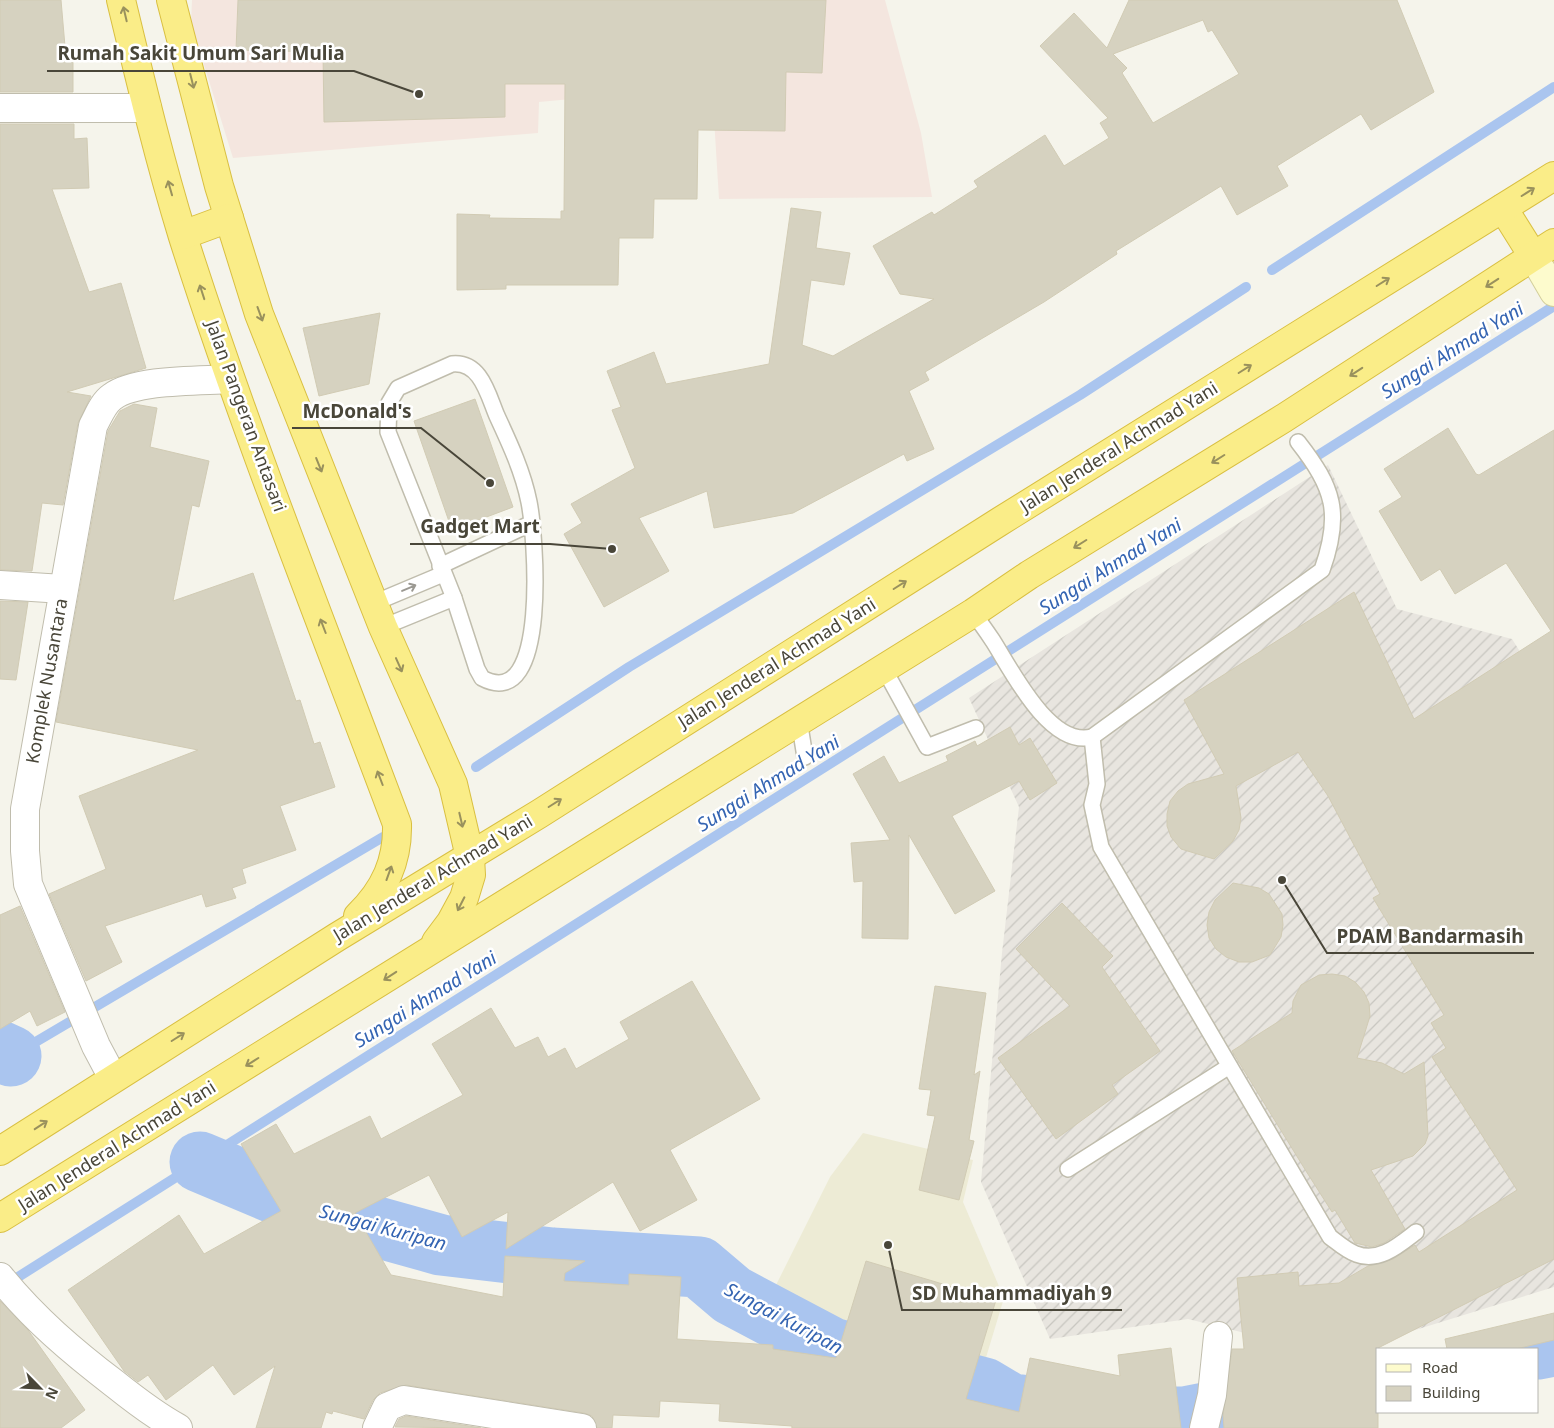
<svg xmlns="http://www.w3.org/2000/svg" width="1554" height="1428" font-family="'Noto Sans',sans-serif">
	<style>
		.industrial { fill: url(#industrial-furrows) }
		.education { fill: #edebd5 }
		.medical { fill: #f4e6df }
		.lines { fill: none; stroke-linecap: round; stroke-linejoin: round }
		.stream { stroke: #aac5ef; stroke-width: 10 }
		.river { stroke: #aac5ef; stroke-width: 61 }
		.building { fill: #d6d2c0; stroke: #d1cbb4; fill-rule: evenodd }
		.service-casing { stroke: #c0bdad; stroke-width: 18 }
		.minor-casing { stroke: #c0bdad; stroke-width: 30 }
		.secondary-casing { stroke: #d3cf9c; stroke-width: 30 }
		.trunk-casing { stroke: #d9bf41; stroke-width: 30 }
		.service { stroke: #fff; stroke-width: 15 }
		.minor { stroke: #fff; stroke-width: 28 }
		.secondary { stroke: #fdfbcd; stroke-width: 28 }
		.trunk { stroke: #faed88; stroke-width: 28 }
		.oneway { stroke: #99915d }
		.oneway2 { stroke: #9b9992 }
		.labels { text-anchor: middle; stroke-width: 5; stroke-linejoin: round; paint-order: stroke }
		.street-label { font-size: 18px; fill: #494639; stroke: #fff }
		.water-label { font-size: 19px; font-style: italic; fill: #3464b2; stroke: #fff }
		.leader { fill: none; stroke: #494639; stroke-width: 2 }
		.callout-dot { fill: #494639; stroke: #fff; stroke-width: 2 }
		.callout-label { font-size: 19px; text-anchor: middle; font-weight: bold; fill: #494639; stroke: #fff; stroke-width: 5; stroke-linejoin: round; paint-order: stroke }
	</style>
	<defs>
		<pattern id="industrial-furrows" width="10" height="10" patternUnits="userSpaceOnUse" patternTransform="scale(1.25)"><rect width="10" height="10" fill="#e8e5df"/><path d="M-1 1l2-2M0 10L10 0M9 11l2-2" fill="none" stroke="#c8c6c0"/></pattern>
	</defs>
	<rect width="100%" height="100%" fill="#f5f4eb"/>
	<!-- industrial -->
	<path class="industrial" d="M1328 465 1397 609 1512 639 1554 705V1287L1412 1331 1249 1334 1188 1319 1050 1339 981 1182 1002 953 1019 807 969 698Z"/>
	<!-- education -->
	<path class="education" d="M863 1133 973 1160 963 1202 1004 1298 978 1384 862 1351 846 1428H791L800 1346 774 1289 830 1177Z"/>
	<!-- medical -->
	<path class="medical" d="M192 0H885L921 133 932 197 719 199 712 86 539 102 538 133 233 158 191 23Z"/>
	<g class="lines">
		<!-- stream -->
		<g class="stream">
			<path d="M1272 270 1554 87"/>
			<path d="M476 767 629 667 1080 395 1246 287"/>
			<path d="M0 1063 383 837"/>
			<path d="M7 1284 1554 306"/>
		</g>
		<!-- river -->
		<g class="river">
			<path d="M0 1051 11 1056"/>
			<path d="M200 1162 312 1209 441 1245 552 1258 699 1267 732 1295 832 1348 984 1388 1011 1404 1129 1417H1185L1307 1393"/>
			<path d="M1538 1349 1554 1346"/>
		</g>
	</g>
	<!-- building -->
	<g class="building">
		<path d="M0 0H61L66 58 73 57V92H0Z"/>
		<path d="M238 0H826L822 73 786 72 785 131 698 130 697 199H654L653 238H619L618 285H506V289L457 290V214L490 215 489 218 561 219V211H564L565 84H505V117L324 122 323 52 236 50Z"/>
		<path d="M1129 0H1397L1434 92 1371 130 1361 114 1277 166 1288 186 1237 215 1221 186 1116 251 1117 254 1044 302 925 372 929 380 909 391 934 449 907 461 904 454 793 513 714 528 707 491 639 518 669 571 604 607 564 534 582 523 571 504 635 468 612 410 621 407 607 371 654 352 666 384 769 364 791 208 821 212 816 248 850 253 844 285 811 280 802 345 833 356 934 299 900 294 873 246 932 212 934 215 978 187 974 181 1045 135 1064 166 1109 138 1100 123 1108 118 1040 46 1074 13 1107 48ZM1203 20 1208 32 1212 30 1239 74 1153 123 1122 73 1127 68 1113 54Z"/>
		<path d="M0 124H74V139L87 138 89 188 52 189 89 292 121 283 146 368 67 392 91 396 78 423 63 505 42 503 32 571 0 570Z"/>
		<path d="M380 313 369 384 319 396 303 328Z"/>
		<path d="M475 399 513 507 452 530 414 421Z"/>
		<path d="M134 404 157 408 150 447 209 461 199 507 192 505 173 601 253 573 296 701 300 700 314 744 320 742 335 787 280 806 296 850 242 869 246 883 232 888 236 898 206 907 202 894 105 926 122 962 86 981 49 894 106 869 79 796 198 750 56 722 108 431 120 411Z"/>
		<path d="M1448 428 1476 474 1479 475 1554 430V1259L1378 1348V1428H1224L1223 1415 1232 1349H1244L1237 1278 1298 1272 1299 1286 1339 1283 1368 1266 1393 1259 1415 1245 1419 1252 1517 1190 1432 1057 1446 1048 1431 1023 1444 1015 1373 898 1380 894 1328 796 1298 752 1236 786 1241 818 1239 830 1233 841 1214 859 1181 849 1171 837 1167 826V814L1170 801 1178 791 1188 784 1224 774 1184 700 1354 592 1414 719 1551 631 1506 563 1455 594 1440 569 1421 581 1379 511 1402 497 1384 469Z"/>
		<path d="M0 601 28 602 16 680 0 679Z"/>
		<path d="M1010 727 1019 745 1030 738 1057 783 1030 800 1019 781 952 816 995 891 955 914 909 835 908 939 862 938 863 881 854 882 851 843 890 840 853 774 884 756 899 783 948 761 946 756 975 741 977 746Z"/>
		<path d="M1233 883 1259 888 1269 894 1282 914 1283 925 1281 937 1270 955 1252 962H1239L1226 957 1216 949 1209 938 1207 925 1209 912 1215 900Z"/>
		<path d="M1062 903 1113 956 1102 967 1160 1051 1112 1085 1118 1094 1056 1139 998 1058 1070 1006 1016 949Z"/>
		<path d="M20 906 65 1012 37 1026 30 1011 0 1029V915Z"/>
		<path d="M1332 974 1345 976 1355 982 1364 992 1369 1003 1370 1016 1357 1058 1382 1063 1404 1074 1424 1062 1428 1136 1425 1144 1413 1156 1371 1170 1405 1229 1384 1243 1372 1247 1355 1243 1335 1210 1332 1212 1306 1171 1232 1051 1292 1013 1293 1001 1301 985 1319 975Z"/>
		<path d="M692 981 760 1099 670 1150 697 1200 640 1231 613 1182 506 1249 508 1212 462 1237 429 1175 355 1213 391 1275 503 1297 505 1256 585 1261 565 1273 564 1281 629 1285V1274L681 1277 677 1339 773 1345V1349L836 1358 866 1261 996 1300 966 1399 1019 1412 1030 1358 1120 1376 1118 1355 1171 1348 1181 1428H792V1426L719 1421 720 1404 660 1401 659 1417 613 1415 612 1428H597L592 1416 584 1413 406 1385 380 1393 373 1400 364 1419 333 1411 332 1414 326 1412 321 1428H256L275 1366 234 1395 213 1365 166 1400 148 1375 138 1382 124 1371 68 1290 179 1215 204 1254 281 1211 241 1144 276 1124 294 1154 370 1116 381 1139 463 1095 432 1044 491 1008 515 1048 538 1037 548 1057 565 1048 576 1069 629 1039 620 1022Z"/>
		<path d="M935 986 986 993 974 1075 980 1071 969 1140 974 1141 959 1200 919 1190 935 1116 927 1115 931 1090 919 1089Z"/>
		<path d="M0 1301 28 1330 85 1410 61 1428H0Z"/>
		<path d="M1554 1313V1340L1516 1349H1447L1445 1339Z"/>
		<path d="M406 1416 481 1428 395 1427 399 1419Z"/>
	</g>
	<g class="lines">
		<!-- service casing -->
		<g class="service-casing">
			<g id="service">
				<path d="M452 364C481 361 488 395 497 416 510 444 523 472 529 502 535 532 551 715 482 678L477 669 454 598 388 432 389 403 398 388Z"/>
				<path d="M440 566 532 523"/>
				<path d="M374 603 443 574"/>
				<path d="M973 613C980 622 987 632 993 641 1012 671 1050 748 1092 737L1322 570C1342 514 1334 488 1298 442"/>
				<path d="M383 627 454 598"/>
				<path d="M883 667 927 747 976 728"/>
				<path d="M799 720 805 757"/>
				<path d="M1092 737 1097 784 1092 805 1101 847 1330 1237C1338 1243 1347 1251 1356 1254 1379 1263 1399 1245 1416 1232"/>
				<path d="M1068 1169 1228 1067"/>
			</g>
		</g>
		<!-- minor casing -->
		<g class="minor-casing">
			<g id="minor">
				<path d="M0 108H147"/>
				<path d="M0 585 63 589"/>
				<path d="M113 1078 96 1046 28 884 25 851V809L93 426C98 417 103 403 112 397 135 379 200 381 230 379"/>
				<path d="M0 1277C34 1319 73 1352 115 1384 135 1400 156 1416 178 1428"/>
				<path d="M377 1428 387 1407 404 1400 582 1428"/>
				<path d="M1204 1428 1212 1395 1218 1336"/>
			</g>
		</g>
		<!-- secondary casing -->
		<g class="secondary-casing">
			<path id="secondary" d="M1533 256 1554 292"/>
		</g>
		<!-- trunk casing -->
		<g class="trunk-casing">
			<g id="trunk">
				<path d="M121 0C140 79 159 159 183 237 246 435 324 629 397 824 398 861 385 890 358 916"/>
				<path d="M171 0 219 186 259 314 383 627 453 784 470 857 471 875 464 898 451 922 436 942"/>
				<path d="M1503 208 1533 256"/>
				<path d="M183 235 229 218"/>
				<path d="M0 1151 337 937 539 814 999 522 1554 176"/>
				<path d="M0 1218 973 613 1029 575 1284 418 1554 243"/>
			</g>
		</g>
		<!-- service -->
		<use href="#service" class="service"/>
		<!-- minor -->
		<use href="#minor" class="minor"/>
		<!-- secondary -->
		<use href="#secondary" class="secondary"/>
		<!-- trunk -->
		<use href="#trunk" class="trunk"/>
	</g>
	<!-- one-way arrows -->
	<defs><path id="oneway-shaft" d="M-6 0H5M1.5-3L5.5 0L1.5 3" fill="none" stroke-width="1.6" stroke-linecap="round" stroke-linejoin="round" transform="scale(1.25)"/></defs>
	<g class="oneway">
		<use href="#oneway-shaft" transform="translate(125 14) rotate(-103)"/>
		<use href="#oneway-shaft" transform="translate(192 81) rotate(76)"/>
		<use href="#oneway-shaft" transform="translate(170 188) rotate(-106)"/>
		<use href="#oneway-shaft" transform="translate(1528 192) rotate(-32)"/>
		<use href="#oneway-shaft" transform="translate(1383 282) rotate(-32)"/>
		<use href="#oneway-shaft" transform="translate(1492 283) rotate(147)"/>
		<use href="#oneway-shaft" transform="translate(202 292) rotate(-108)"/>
		<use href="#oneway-shaft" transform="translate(260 314) rotate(70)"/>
		<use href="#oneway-shaft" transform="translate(1245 369) rotate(-32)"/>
		<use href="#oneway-shaft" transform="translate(1356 372) rotate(147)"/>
		<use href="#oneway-shaft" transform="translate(1218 459) rotate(148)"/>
		<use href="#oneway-shaft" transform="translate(319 465) rotate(68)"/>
		<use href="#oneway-shaft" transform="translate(1080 544) rotate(148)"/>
		<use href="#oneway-shaft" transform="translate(900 585) rotate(-32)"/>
		<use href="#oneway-shaft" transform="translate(323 626) rotate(-111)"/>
		<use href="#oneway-shaft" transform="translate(399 665) rotate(66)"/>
		<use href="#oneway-shaft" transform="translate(380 778) rotate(-111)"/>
		<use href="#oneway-shaft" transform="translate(555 803) rotate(-32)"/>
		<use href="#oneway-shaft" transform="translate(461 820) rotate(77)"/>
		<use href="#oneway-shaft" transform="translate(389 873) rotate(-70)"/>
		<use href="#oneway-shaft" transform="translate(461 904) rotate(117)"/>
		<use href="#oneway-shaft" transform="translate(390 976) rotate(147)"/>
		<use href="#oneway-shaft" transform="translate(178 1037) rotate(-32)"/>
		<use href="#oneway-shaft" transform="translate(252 1062) rotate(148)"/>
		<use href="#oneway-shaft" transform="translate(41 1125) rotate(-33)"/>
	</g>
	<use class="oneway2" href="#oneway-shaft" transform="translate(409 588) rotate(-23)"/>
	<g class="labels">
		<!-- street labels -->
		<g class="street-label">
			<text transform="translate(246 416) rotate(70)" y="6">Jalan Pangeran Antasari</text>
			<text transform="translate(1119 447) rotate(-32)" y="6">Jalan Jenderal Achmad Yani</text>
			<text transform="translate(777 663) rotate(-32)" y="6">Jalan Jenderal Achmad Yani</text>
			<text transform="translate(47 681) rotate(-80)" y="6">Komplek Nusantara</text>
			<text transform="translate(433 878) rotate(-31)" y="6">Jalan Jenderal Achmad Yani</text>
			<text transform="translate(117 1146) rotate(-32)" y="6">Jalan Jenderal Achmad Yani</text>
		</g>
		<!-- water labels -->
		<g class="water-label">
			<text transform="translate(1452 350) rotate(-32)" y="7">Sungai Ahmad Yani</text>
			<text transform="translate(1110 566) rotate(-32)" y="7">Sungai Ahmad Yani</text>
			<text transform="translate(768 783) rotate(-32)" y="7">Sungai Ahmad Yani</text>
			<text transform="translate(425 999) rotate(-32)" y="7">Sungai Ahmad Yani</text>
			<text transform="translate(383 1227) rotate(15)" y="7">Sungai Kuripan</text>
			<text transform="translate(784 1318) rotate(28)" y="7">Sungai Kuripan</text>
		</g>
	</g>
	<!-- callouts -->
	<path class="leader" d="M419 94L354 71H47M490 483L421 428H292M612 549L550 544H410M1282 880L1327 953H1534M888 1245L902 1310H1122"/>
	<g class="callout-dot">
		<circle cx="419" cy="94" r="5"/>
		<circle cx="490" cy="483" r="5"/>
		<circle cx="612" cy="549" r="5"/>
		<circle cx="1282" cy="880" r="5"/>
		<circle cx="888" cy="1245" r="5"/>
	</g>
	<g class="callout-label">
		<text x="201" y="60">Rumah Sakit Umum Sari Mulia</text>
		<text x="357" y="418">McDonald's</text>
		<text x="480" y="533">Gadget Mart</text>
		<text x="1430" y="943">PDAM Bandarmasih</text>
		<text x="1012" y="1300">SD Muhammadiyah 9</text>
	</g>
	<!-- legend -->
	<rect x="1376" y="1348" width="162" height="65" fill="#ffffff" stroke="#b6b5b0"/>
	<rect x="1386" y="1364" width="25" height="8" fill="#fdfbcd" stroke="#b6b5b0"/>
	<text x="1422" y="1373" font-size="15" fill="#494639">Road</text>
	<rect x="1386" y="1386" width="25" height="15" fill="#d6d2c0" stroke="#b6b5b0"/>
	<text x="1422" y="1398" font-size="15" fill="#494639">Building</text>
	<!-- north arrow -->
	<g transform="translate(40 1388) rotate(114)" stroke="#ffffff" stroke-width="4" paint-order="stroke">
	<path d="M0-4L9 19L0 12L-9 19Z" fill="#494639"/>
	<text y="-8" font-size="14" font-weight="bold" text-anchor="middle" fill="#494639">N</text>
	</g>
</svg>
